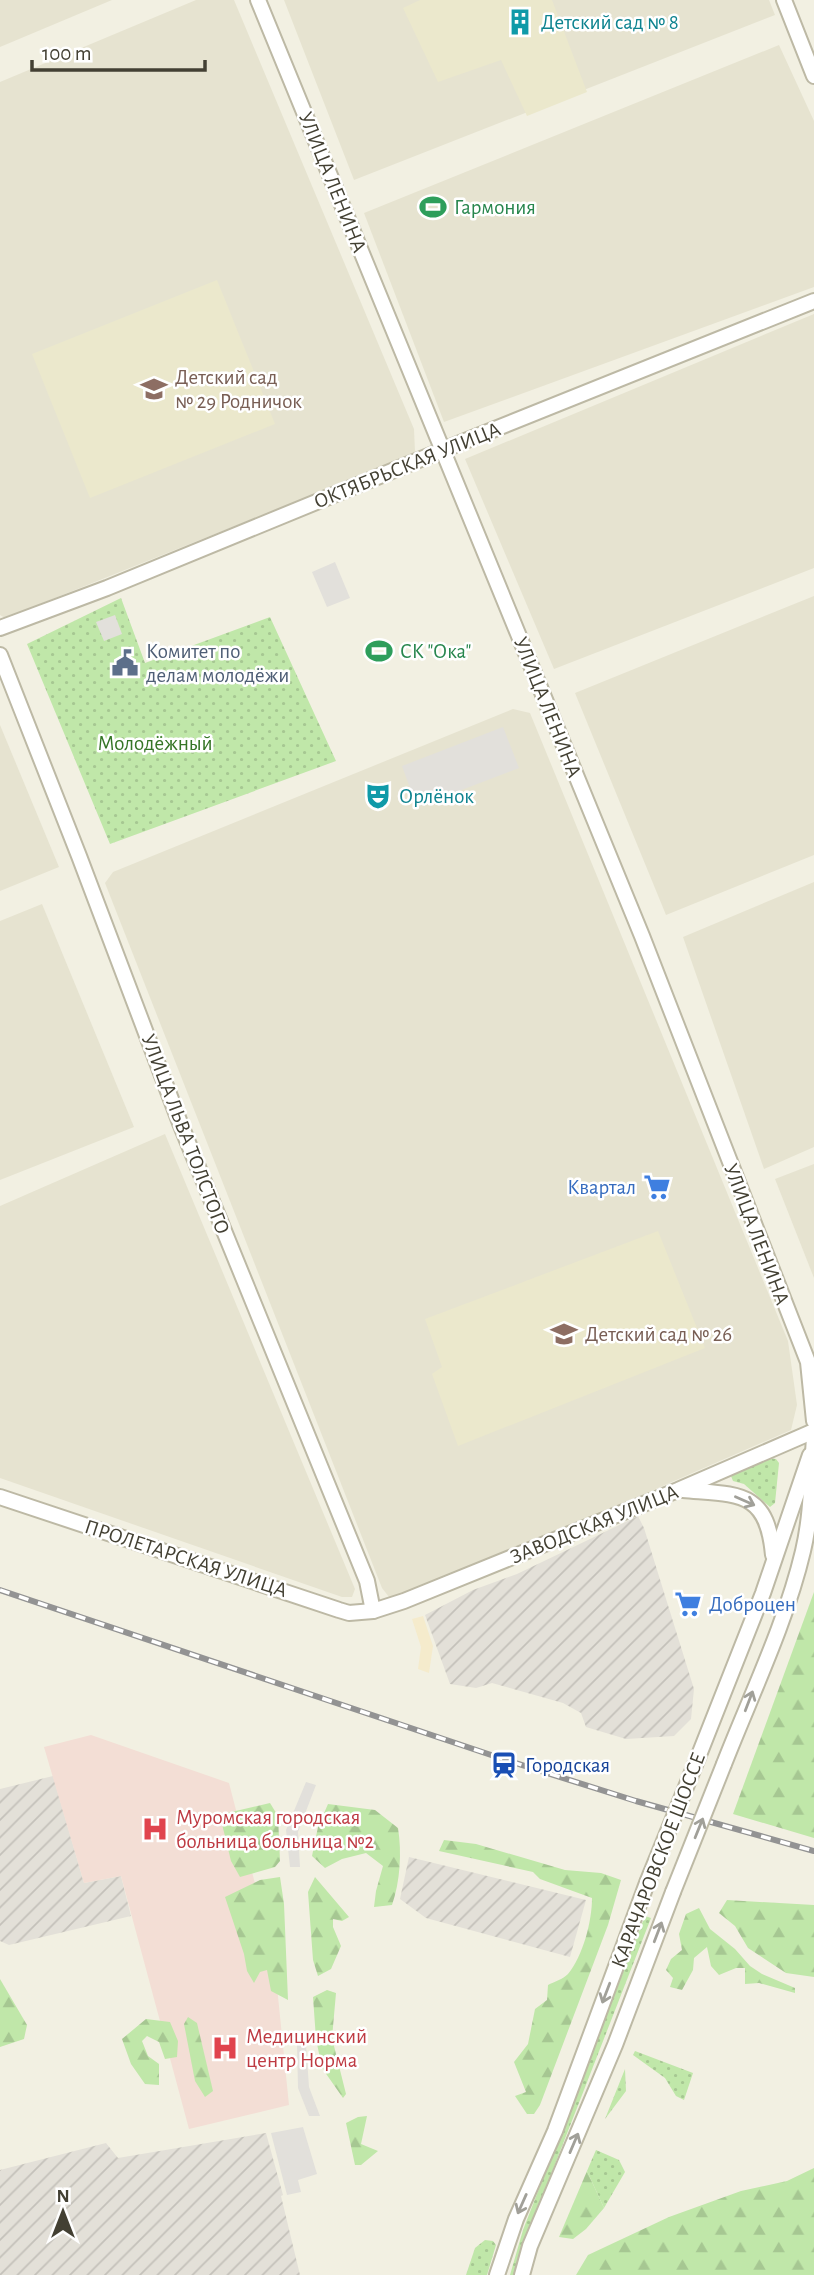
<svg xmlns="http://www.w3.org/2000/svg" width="814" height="2275" font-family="'Alegreya Sans',sans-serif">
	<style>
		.residential { fill: #e6e3d0 }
		.commercial { fill: #f5ebcc }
		.industrial { fill: url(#industrial-furrows) }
		.education { fill: #ebe8cc }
		.medical { fill: #f3ded5 }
		.grass { fill: url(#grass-dots) }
		.forest { fill: url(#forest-firs) }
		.parking { fill: #e2e0db }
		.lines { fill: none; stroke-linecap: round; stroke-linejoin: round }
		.minor-casing { stroke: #bdb9a5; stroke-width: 18 }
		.minor { stroke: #fff; stroke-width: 14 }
		.rail-casing { stroke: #939393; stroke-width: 6 }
		.rail { stroke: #fff; stroke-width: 3.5; stroke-dasharray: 10; stroke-linecap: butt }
		.minor-bridge-casing { stroke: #bdb9a5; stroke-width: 18; stroke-linecap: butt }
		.minor-bridge { stroke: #fff; stroke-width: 14 }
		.oneway { stroke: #a1a099 }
		.labels { text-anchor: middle; stroke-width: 5; stroke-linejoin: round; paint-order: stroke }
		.culture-label { font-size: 21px; fill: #0d838f; stroke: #fff; text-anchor: start }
		.street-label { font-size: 21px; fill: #434033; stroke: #fff }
		.leisure-label { font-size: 21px; fill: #27864d; stroke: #fff; text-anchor: start }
		.education-label { font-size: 21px; fill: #785e54; stroke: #fff; text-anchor: start }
		.service-label { font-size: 21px; fill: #4e5e75; stroke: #fff; text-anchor: start }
		.park-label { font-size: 21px; fill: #357526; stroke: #fff }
		.shop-label { font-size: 21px; fill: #366cbe; stroke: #fff; text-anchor: end }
		.transit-label { font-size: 21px; fill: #164399; stroke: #fff; text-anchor: start }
		.health-label { font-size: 21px; fill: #be3a42; stroke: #fff; text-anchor: start }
	</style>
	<defs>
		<pattern id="industrial-furrows" width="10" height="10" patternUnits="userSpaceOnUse" patternTransform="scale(1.75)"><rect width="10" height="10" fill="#e3e0d8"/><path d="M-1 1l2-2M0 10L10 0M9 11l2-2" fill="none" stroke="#c4c1ba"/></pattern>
		<pattern id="grass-dots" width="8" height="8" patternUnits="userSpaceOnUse" patternTransform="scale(1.75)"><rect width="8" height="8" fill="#c0e7a9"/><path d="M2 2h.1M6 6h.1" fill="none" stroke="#a6c792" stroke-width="1.8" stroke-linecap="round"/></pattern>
		<pattern id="forest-firs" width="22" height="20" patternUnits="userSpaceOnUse" patternTransform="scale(1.75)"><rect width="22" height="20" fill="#c0e7a9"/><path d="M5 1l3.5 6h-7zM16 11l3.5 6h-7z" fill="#a6c792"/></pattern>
	</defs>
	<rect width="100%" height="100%" fill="#f2f0e2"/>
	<!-- residential -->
	<g class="residential">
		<path d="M0 0H112L0 47Z"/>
		<path d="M196 0H234L414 429 415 452 405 458 5 618 0 615V82Z"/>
		<path d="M284 0H769L775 15 354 180Z"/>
		<path d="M779 45 814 121V287L444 422 364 213Z"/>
		<path d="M814 314V568L554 669 465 459Z"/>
		<path d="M814 596V855L666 915 575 693Z"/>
		<path d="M513 709 530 713 788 1341 797 1405 791 1430 415 1594 389 1597 382 1588 105 883 113 872Z"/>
		<path d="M0 725 59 867 0 891Z"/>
		<path d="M814 882V1147L764 1169 683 937Z"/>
		<path d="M42 904 134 1127 0 1180V921Z"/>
		<path d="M165 1134 355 1589 352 1597H342L0 1478V1206Z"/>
		<path d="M814 1164V1278L775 1179Z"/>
	</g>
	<!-- commercial -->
	<path class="commercial" d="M423 1616 433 1646 429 1673 418 1669 421 1647 412 1619Z"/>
	<!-- industrial -->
	<g class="industrial">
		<path d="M638 1516 644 1528 694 1689 691 1719 674 1736 626 1739 586 1727 581 1713 563 1703 492 1683 476 1688 450 1684 425 1615 473 1590 517 1574Z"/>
		<path d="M53 1776 84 1883 121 1876 131 1916 9 1945 0 1941V1789Z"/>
		<path d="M409 1857 586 1900 570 1957 426 1918 400 1899Z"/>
		<path d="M266 2133 283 2195 281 2196 300 2275H0V2170L106 2143 118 2158Z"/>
	</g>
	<!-- education -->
	<g class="education">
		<path d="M420 0H552L587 92 527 116 501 60 438 82 403 8Z"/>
		<path d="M217 280 275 424 90 498 32 354Z"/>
		<path d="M658 1231 705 1348 458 1446 432 1374 442 1367 425 1319Z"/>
	</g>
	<!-- medical -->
	<path class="medical" d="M91 1735 229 1783 274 1957 289 2105 189 2129 121 1876 84 1883 44 1747Z"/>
	<!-- grass -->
	<g class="grass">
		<path d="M121 598 145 663 270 617 336 761 110 844 27 644Z"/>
		<path d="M769 1458 776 1459 779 1463 775 1503 770 1507 744 1484 733 1481 731 1476Z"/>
		<path d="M645 1916 651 1918 529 2231 517 2275H510L523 2230Z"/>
		<path d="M635 2051 693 2073 684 2100 676 2096 665 2078 633 2055Z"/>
		<path d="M625 2069 626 2091 605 2119Z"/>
		<path d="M596 2150 619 2160 625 2172 604 2208 587 2171Z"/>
		<path d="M485 2240 493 2241 496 2245 487 2275H466L475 2248Z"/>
	</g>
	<!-- forest -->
	<g class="forest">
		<path d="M814 1592V1838L733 1814Z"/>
		<path d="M270 1803 278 1816 280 1861 275 1867 240 1877 231 1861 221 1820 227 1813Z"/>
		<path d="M328 1804 375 1810 398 1828C402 1853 400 1882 392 1905L374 1907 376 1891 383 1866 366 1853 342 1859 325 1868 312 1856 318 1827Z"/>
		<path d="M444 1840 476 1844 565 1870 601 1873 621 1880 608 1925 540 2105 534 2114H527L515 2096 526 2092 514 2062 528 2044 535 2009 547 2000 548 1985C554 1982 563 1979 568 1974 583 1956 592 1921 592 1898L540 1879 533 1872 439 1851Z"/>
		<path d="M280 1877 284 1904 288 2000 271 1991 267 1970 260 1972 254 1983 247 1971 244 1954 225 1897 260 1880Z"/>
		<path d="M315 1877 349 1917 342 1921 333 1919V1927L341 1946 331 1969 318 1976 313 1960 308 1892Z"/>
		<path d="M727 1900 814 1905V1977L786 1973 748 1948 735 1926 719 1913Z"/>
		<path d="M699 1908 710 1929 735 1949 750 1966 762 1974 795 1988V1993L759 1983 745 1984V1968H736L719 1975 711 1966 707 1947 694 1958 693 1970 682 1990 670 1987 673 1978 666 1970 671 1959 682 1950 679 1934 686 1914Z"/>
		<path d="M0 1979 27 2025 24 2039 0 2047Z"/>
		<path d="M327 1990 336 1993 332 2038 346 2094 343 2098 322 2068 316 2039 313 1997Z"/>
		<path d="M188 2017 197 2023 213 2091 205 2097 195 2081 184 2024Z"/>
		<path d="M146 2019 170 2022 178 2041 177 2057 165 2059 159 2042 147 2036 142 2041 148 2056 159 2064V2085L145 2084 131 2064 122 2039Z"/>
		<path d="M367 2116 361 2144 378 2151 361 2165H355L346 2123 358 2117Z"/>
		<path d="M814 2168V2275H576L588 2255 669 2217 741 2191 787 2181Z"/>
		<path d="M587 2171 604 2208 586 2229 573 2239 559 2237Z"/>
	</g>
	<!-- parking -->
	<g class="parking">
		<path d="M335 562 350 598 327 607 312 572Z"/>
		<path d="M115 615 122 634 104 641 96 622Z"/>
		<path d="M503 727 519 768 417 807 402 766Z"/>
		<path d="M306 1782 316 1785 298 1832 300 1867H290L286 1830Z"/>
		<path d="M306 2044 309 2087 320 2116H309L298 2088 297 2045Z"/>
		<path d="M303 2127 317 2174 298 2180 301 2192 287 2195 271 2133Z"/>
	</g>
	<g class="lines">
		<!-- minor casing -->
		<g class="minor-casing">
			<g id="minor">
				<path d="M258 0 642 936 808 1362 814 1421"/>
				<path d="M784 0 814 76"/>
				<path d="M0 628 107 588 460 443 814 301"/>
				<path d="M0 655 79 856 180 1123 367 1581 373 1611"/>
				<path d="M683 1490C739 1495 767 1490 773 1555"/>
				<path d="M0 1497 339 1610 349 1613 373 1611 404 1601 678 1490 814 1431"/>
				<path d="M699 1755 763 1593 810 1455"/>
				<path d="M724 1764C751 1695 786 1623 803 1551 812 1513 811 1476 814 1438"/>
				<path d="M497 2275 516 2219 555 2131 647 1883"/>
				<path d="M522 2275 530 2246 615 2045 673 1892"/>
			</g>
		</g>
		<!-- minor -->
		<use href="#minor" class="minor"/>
		<!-- rail casing -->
		<g class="rail-casing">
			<path id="rail" d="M0 1590 506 1760 636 1801 814 1851"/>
		</g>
		<!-- rail -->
		<use href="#rail" class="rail"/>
		<!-- minor-bridge casing -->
		<g class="minor-bridge-casing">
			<g id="minor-bridge">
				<path d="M647 1883 699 1755"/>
				<path d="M673 1892 724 1764"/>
			</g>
		</g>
		<!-- minor-bridge -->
		<use href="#minor-bridge" class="minor-bridge"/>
	</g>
	<!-- one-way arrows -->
	<defs><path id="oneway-shaft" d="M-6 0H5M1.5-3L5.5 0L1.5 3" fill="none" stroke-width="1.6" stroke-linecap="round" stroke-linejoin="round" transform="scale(1.75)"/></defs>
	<g class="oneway">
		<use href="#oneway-shaft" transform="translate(745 1501) rotate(24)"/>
		<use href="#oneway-shaft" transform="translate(749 1701) rotate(-69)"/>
		<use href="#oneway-shaft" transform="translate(699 1828) rotate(-68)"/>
		<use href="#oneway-shaft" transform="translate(658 1932) rotate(-69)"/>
		<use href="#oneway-shaft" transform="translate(606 1993) rotate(111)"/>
		<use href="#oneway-shaft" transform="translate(574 2143) rotate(-67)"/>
		<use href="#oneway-shaft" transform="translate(522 2204) rotate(114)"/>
	</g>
	<!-- icons -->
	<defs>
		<g id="building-bare" transform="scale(2.1)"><path d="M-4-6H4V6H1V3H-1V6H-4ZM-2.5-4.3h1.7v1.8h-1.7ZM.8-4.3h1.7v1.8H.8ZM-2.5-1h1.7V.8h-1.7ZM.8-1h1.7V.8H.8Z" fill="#0f9aa8" stroke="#fff" stroke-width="2.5" paint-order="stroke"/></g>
		<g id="stadium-bare" transform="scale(2.1)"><path d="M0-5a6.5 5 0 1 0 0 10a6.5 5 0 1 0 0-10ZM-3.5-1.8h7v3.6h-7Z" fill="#2e9e5b" stroke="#fff" stroke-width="2.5" paint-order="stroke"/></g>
		<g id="school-bare" transform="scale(2.1)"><path d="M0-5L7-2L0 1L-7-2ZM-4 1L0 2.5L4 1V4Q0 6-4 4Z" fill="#8d6e63" stroke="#fff" stroke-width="2.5" paint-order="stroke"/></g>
		<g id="civic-bare" transform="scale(2.1)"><path d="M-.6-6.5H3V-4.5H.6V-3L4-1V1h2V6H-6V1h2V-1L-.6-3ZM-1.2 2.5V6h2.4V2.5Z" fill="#5c6f8a" stroke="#fff" stroke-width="2.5" paint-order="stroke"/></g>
		<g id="theatre-bare" transform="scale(2.1)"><path d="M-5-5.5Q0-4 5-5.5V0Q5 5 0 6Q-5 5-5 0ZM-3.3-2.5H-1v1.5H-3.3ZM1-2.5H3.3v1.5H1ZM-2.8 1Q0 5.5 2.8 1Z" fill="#0f9aa8" stroke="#fff" stroke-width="2.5" paint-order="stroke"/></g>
		<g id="supermarket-bare" transform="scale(2.1)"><path d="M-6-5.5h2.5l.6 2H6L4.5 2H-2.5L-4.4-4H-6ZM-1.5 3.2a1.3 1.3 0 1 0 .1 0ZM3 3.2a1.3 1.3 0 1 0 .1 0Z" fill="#3f7fe0" stroke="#fff" stroke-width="2.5" paint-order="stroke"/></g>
		<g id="station-bare" transform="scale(2.1)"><path d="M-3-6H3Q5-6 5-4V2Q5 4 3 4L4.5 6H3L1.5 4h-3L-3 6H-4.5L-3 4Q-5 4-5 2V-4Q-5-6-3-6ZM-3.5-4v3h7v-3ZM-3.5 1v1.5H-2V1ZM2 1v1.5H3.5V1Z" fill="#1a4fb4" stroke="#fff" stroke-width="2.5" paint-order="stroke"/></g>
		<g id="hospital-bare" transform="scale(2.1)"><path d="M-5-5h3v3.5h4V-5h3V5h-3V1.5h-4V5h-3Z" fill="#e0444e" stroke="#fff" stroke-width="2.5" paint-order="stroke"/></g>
	</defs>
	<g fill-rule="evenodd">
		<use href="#building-bare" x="520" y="22"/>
		<use href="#stadium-bare" x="433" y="207"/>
		<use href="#school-bare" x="154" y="389"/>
		<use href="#stadium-bare" x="379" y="651"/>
		<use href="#civic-bare" x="125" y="663"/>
		<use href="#theatre-bare" x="378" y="796"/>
		<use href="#supermarket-bare" x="657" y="1187"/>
		<use href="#school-bare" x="564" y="1334"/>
		<use href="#supermarket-bare" x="688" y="1604"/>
		<use href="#station-bare" x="504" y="1765"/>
		<use href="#hospital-bare" x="155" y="1829"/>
		<use href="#hospital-bare" x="225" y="2048"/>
	</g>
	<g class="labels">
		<!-- culture labels -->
		<g class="culture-label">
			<text x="541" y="29">Детский сад № 8</text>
			<text x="399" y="803">Орлёнок</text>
		</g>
		<!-- street labels -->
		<g class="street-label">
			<text transform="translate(333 182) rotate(68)" y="7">УЛИЦА ЛЕНИНА</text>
			<text transform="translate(407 465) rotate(-22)" y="7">ОКТЯБРЬСКАЯ УЛИЦА</text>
			<text transform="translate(548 707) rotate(68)" y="7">УЛИЦА ЛЕНИНА</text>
			<text transform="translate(186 1134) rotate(69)" y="7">УЛИЦА ЛЬВА ТОЛСТОГО</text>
			<text transform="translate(757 1234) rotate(69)" y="7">УЛИЦА ЛЕНИНА</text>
			<text transform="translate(594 1524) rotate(-22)" y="7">ЗАВОДСКАЯ УЛИЦА</text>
			<text transform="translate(186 1558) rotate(18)" y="7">ПРОЛЕТАРСКАЯ УЛИЦА</text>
			<text transform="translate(658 1860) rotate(-69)" y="7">КАРАЧАРОВСКОЕ ШОССЕ</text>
		</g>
		<!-- leisure labels -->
		<g class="leisure-label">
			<text x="454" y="214">Гармония</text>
			<text x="400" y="658">СК "Ока"</text>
		</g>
		<!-- education labels -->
		<g class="education-label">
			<text x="175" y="384">Детский сад<tspan x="175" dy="24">№ 29 Родничок</tspan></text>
			<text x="585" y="1341">Детский сад № 26</text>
		</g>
		<!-- service labels -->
		<g class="service-label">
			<text x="146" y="658">Комитет по<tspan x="146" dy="24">делам молодёжи</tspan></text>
		</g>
		<!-- park labels -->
		<g class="park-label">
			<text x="155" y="750">Молодёжный</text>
		</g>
		<!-- shop labels -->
		<g class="shop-label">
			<text x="636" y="1194">Квартал</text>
			<text x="709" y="1611" text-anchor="start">Доброцен</text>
		</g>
		<!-- transit labels -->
		<g class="transit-label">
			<text x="525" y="1772">Городская</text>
		</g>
		<!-- health labels -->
		<g class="health-label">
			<text x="176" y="1824">Муромская городская<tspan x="176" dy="24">больница больница №2</tspan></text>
			<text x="246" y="2043">Медицинский<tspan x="246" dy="24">центр Норма</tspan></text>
		</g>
	</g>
	<!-- north arrow -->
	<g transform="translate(63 2212)" stroke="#ffffff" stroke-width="5" paint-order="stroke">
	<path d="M0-5L12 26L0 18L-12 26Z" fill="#434033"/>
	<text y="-10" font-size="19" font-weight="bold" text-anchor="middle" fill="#434033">N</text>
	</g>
	<!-- scale -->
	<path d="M32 60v10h173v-10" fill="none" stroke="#434033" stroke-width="3.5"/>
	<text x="42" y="60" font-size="21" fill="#434033" stroke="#ffffff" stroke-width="5" paint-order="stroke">100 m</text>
</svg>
